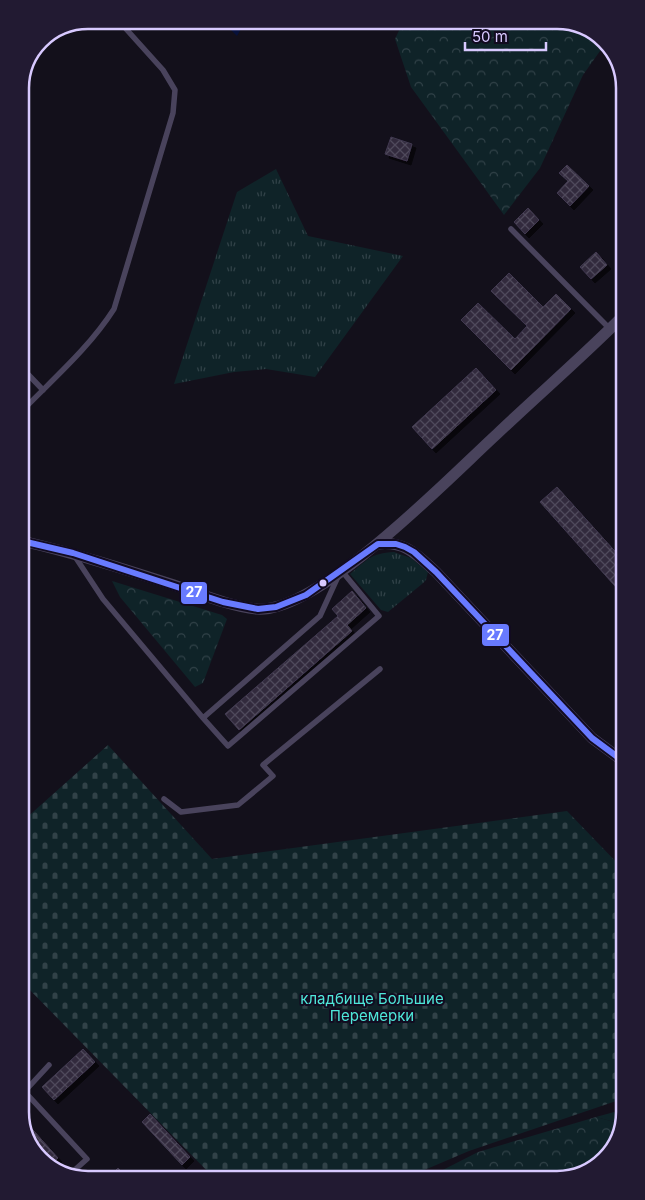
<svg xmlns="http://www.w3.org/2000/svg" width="645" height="1200" font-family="Inter,sans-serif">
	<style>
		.grass { fill: url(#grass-tufts) }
		.forest { fill: url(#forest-crowns) }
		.cemetery { fill: url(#cemetery-stones) }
		.water { fill: #07113b }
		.building { fill: url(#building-cross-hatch); stroke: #413950; filter: url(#shadow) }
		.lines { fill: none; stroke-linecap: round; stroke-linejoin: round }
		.lane { stroke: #49435c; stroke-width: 5.5 }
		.street { stroke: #49435c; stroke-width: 11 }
		.bus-1-casing { stroke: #120b20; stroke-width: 10 }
		.bus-1 { stroke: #687aff; stroke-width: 6 }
		.bus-dot { fill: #d8c9ff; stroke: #120b20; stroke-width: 2 }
		.labels { text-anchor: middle; stroke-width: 4; stroke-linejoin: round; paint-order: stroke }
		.park-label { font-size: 15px; fill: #4ee7d9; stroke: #120b20 }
		.rim { fill: none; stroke: #d8c9ff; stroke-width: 2.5 }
		.line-badge { stroke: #120b20; stroke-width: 2 }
		.badge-label { font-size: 14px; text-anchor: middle; font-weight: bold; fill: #fff }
	</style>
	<defs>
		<pattern id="grass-tufts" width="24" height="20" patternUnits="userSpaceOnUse" patternTransform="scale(1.25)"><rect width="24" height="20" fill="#0f2328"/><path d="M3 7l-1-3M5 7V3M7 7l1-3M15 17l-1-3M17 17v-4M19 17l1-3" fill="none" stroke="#314248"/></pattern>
		<pattern id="forest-crowns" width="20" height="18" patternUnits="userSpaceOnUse" patternTransform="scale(1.25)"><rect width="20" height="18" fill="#0f2328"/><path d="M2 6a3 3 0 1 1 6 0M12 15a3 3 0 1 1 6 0" fill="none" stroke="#314248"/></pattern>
		<pattern id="cemetery-stones" width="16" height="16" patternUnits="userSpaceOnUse" patternTransform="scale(1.25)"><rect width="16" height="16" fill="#0f2328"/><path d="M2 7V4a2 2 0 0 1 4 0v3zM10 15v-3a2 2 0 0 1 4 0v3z" fill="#314248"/></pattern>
		<pattern id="building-cross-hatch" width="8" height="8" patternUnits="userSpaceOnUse" patternTransform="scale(1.25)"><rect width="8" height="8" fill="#322c3e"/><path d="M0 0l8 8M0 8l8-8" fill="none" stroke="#4f495b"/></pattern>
		<filter id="shadow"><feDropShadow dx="4" dy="4" stdDeviation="0" flood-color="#0009"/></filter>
	</defs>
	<rect width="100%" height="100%" fill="#13101b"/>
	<!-- grass -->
	<g class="grass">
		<path d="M276 169 308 236 403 256 315 377 266 369 234 372 174 384 237 192Z"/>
		<path d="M394 552 411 558 428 572 426 580 422 584 388 612 381 610 350 574C367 560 371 553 394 552Z"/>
		<path d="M625 1109 622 1124 596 1117Z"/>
	</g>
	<!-- forest -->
	<g class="forest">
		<path d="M404 20H562L595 32 605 44 583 75 540 168 504 215 411 87 395 39Z"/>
		<path d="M112 581 222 615 227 619 203 683 195 687 120 597Z"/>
		<path d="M596 1117 622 1124C614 1149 604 1158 584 1175L431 1176 478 1152Z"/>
	</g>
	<!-- cemetery -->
	<path class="cemetery" d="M108 745 212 859 567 811 624 870 625 1098 469 1151 408 1177 215 1179 25 985 24 820Z"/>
	<!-- water -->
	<path class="water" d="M221 20H246L237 36Z"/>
	<!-- building -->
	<g class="building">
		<path d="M391 137 412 144 407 161 385 154Z"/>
		<path d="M567 165 589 186 570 206 557 193 568 181 559 173Z"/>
		<path d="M528 208 539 220 525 234 514 222Z"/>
		<path d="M596 252 607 265 591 279 580 267Z"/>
		<path d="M509 273 543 307 556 294 571 309 511 370 461 320 478 303 515 339 527 326 491 291Z"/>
		<path d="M476 368 496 390 432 449 412 427Z"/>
		<path d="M557 487 622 559V594L540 502Z"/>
		<path d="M352 591 366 608 347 625 352 631 239 730 225 714 338 616 332 609Z"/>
		<path d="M83 1049 95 1062 54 1100 42 1087Z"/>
		<path d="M150 1114 190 1157 182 1165 142 1122Z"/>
		<path d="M25 1121 58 1158 48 1167 25 1139Z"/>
		<path d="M118 1168 129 1179 106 1180Z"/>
	</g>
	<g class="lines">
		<!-- lane -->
		<g class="lane">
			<path d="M511 229 610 329"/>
			<path d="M22 368 43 390"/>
			<path d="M22 411C54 378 89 348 114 309L173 113 175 90 163 70 118 20"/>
			<path d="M74 555 103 599 203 718 320 616 341 570 379 616 228 746 203 718"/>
			<path d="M164 799 181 812 238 805 273 776 263 765 380 669"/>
			<path d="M25 1091 49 1065"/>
			<path d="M25 1092 87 1159 69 1175"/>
		</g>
		<!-- street -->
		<g class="street">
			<path d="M22 541C74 553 124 569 174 585 201 594 229 606 257 609 318 614 451 476 497 434 538 395 581 358 621 318"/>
			<path d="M378 544C406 541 417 555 436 572L592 738 623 761"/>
		</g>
		<!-- bus-1 casing -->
		<g class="bus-1-casing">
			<path id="bus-1" d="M22 541 73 553 223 602 258 609 276 607 306 595 378 544H396L405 547 414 552 436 572 592 738 623 761"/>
		</g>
		<!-- bus-1 -->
		<use href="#bus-1" class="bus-1"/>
	</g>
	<!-- markers -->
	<circle class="bus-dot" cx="323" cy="583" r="4.5"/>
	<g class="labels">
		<!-- park labels -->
		<g class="park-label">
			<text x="372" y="1004">кладбище Большие<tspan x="372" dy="17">Перемерки</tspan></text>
		</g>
	</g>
	<!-- crop -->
	<path d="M0 0H645V1200H0ZM88 29H557A59 59 0 0 1 616 88V1112A59 59 0 0 1 557 1171H88A59 59 0 0 1 29 1112V88A59 59 0 0 1 88 29Z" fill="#221a32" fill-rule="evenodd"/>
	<path class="rim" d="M88 29H557A59 59 0 0 1 616 88V1112A59 59 0 0 1 557 1171H88A59 59 0 0 1 29 1112V88A59 59 0 0 1 88 29Z"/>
	<g class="line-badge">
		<rect x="180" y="581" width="28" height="24" rx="5" fill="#687aff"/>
		<rect x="481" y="623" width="29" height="24" rx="5" fill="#687aff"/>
	</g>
	<g class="badge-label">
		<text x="194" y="597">27</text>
		<text x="495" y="640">27</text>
	</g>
	<!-- scale -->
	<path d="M465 42v8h81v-8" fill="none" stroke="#d8c9ff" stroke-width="2.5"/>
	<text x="472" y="42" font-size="15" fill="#d8c9ff" stroke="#120b20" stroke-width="4" paint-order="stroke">50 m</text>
</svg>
